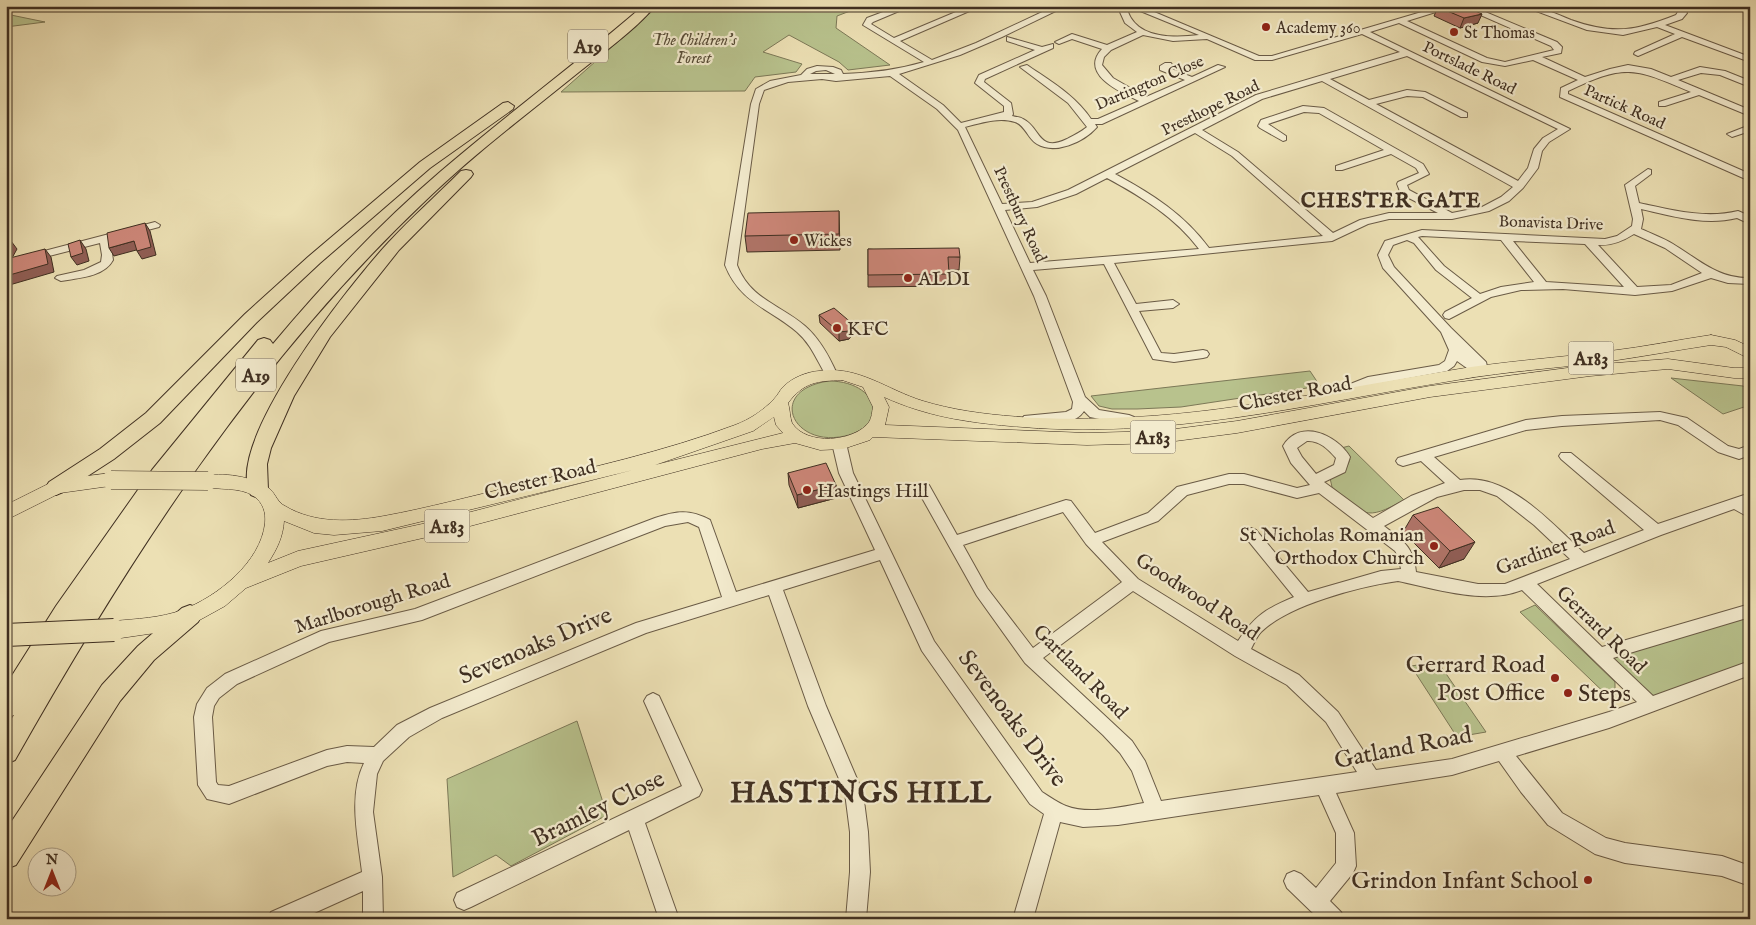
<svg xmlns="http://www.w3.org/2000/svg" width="1756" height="925" font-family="'IM FELL English',serif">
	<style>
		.green { fill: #b8c28d; stroke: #7c7857 }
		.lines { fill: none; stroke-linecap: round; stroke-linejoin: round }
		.minor-casing { stroke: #6a5b46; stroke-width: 2 }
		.major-casing { stroke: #3f2f21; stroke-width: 1 }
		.highway-casing { stroke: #3f2f21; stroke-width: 2 }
		.minor { fill: #f3ebce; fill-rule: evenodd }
		.major { fill: #ece0b4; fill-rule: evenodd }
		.highway { fill: #ece0b4; fill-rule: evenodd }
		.major-bridge-far1-casing { stroke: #3f2f21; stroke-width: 19; stroke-linecap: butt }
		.major-bridge-casing { stroke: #3f2f21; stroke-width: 24; stroke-linecap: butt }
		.major-bridge-far1 { stroke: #ece0b4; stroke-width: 18 }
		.major-bridge { stroke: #ece0b4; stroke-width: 22 }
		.wall { fill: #b07468; stroke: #3f2f21 }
		.shaded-wall { fill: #905e55; stroke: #3f2f21 }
		.building { fill: #cd8779; stroke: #3f2f21 }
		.poi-dot { fill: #8f2418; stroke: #f3ebce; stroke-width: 2 }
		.labels { text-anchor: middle; stroke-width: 4.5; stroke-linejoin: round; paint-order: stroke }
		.far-poi-label { font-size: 16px; fill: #3f2f21; stroke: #f3ebce; text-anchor: start }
		.far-park-label { font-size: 16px; font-style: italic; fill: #574c37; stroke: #f3ebce }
		.far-street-label { font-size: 16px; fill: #3f2f21; stroke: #f3ebce }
		.shield { fill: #f3ebce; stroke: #756755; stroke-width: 1 }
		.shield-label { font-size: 19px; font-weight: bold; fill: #3f2f21 }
		.poi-label { font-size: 20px; fill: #3f2f21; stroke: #f3ebce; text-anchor: start }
		.street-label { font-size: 20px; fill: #3f2f21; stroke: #f3ebce }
		.far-district-label { font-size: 21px; font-weight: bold; letter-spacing: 1px; fill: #3f2f21; stroke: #f3ebce }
		.near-street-label { font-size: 24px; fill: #3f2f21; stroke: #f3ebce }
		.near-poi-label { font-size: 24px; fill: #3f2f21; stroke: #f3ebce; text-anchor: end }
		.near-district-label { font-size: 30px; font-weight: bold; letter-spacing: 1px; fill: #3f2f21; stroke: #f3ebce }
	</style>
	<rect width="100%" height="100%" fill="#ece0b4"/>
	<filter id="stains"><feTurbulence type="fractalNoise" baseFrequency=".004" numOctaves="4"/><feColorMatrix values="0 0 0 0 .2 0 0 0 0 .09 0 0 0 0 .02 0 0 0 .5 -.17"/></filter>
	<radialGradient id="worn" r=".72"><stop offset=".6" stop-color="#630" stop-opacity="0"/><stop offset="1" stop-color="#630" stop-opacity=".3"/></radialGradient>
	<!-- green -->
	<g class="green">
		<path d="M658 6H863L837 16 836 28 890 65 848 70 839 62 789 35 763 52 802 64 796 72 755 77 745 91 561 92Z"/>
		<path d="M6 14 45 22 6 27Z"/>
		<path d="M1310 371 1320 386 1181 407 1137 409H1112L1099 406 1091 396Z"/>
		<path d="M1671 378 1743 386 1750 390V405L1723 414Z"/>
		<path d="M829 381C876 381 893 424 845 436 792 448 766 390 829 381Z"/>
		<path d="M1349 446 1404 500C1365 522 1363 515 1332 487L1330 478C1340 473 1347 470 1350 459L1341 448Z"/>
		<path d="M1535 605 1615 682V703L1520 612Z"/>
		<path d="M1750 610V668L1650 704 1599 655Z"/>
		<path d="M1438 662 1486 732 1457 737 1411 666Z"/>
		<path d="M577 721 607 815 511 866 496 855 453 877 447 779Z"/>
	</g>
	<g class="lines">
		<!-- minor casing -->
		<g class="minor-casing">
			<g id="minor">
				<path d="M899 6H911L873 22 871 24 894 38 970 6H981L900 41 932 60 976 43 1055 6H1066L1002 37 960 55 899 74 943 105 961 123 1004 112V106L975 83 979 75 1035 50 1007 41V37L1042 47 1053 44V48L985 79 984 82 1011 103 1013 114 1012 116C1015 117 1020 117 1023 119 1041 128 1038 153 1067 139 1074 135 1081 132 1087 127L1068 103 1020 67 1027 65C1050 81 1075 95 1091 119H1098L1139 101C1120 92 1079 74 1102 49L1072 39 1059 44 1055 42 1072 34 1107 45 1137 32 1125 23 1120 12 1126 6H1140L1259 56H1272L1442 6H1455L1407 21 1487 58 1505 62 1554 50 1551 46 1460 6H1471L1557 42 1562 47 1561 53 1542 57 1585 77 1610 69 1628 65 1651 69 1671 77 1700 67 1725 71 1750 81V87L1720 75 1701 73 1678 80 1750 110V116L1699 95 1665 106H1659V102L1691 92C1634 68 1626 63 1568 91V94L1750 174V181L1560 97 1561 88 1578 80 1533 60 1505 66 1482 62 1399 23 1370 32 1570 129 1549 142 1542 151 1538 168 1523 188 1509 201 1489 211 1452 219H1389L1368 224 1332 241 1114 263 1136 304 1173 300 1179 304 1173 308 1139 311 1161 353 1174 354 1203 350 1207 351 1209 354 1207 357 1203 358 1174 362 1153 359 1104 264 1033 270 1046 296 1085 397 1099 410 1129 415 1134 417 1136 420 1134 423 1129 425 1090 417 1084 411C1074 427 1045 423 1029 424L1024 422 1022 419 1024 416 1066 412 1072 409 1073 402 1034 296 958 130 937 109 890 76 836 81 822 79 788 82 764 90 759 104 737 265C750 299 779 304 805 326 820 339 829 356 837 374L835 377H827C817 361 812 345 797 332 769 308 740 303 725 265L751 104 756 89 770 81 801 75 807 69 817 66 833 67 841 70 843 74C871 73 897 70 924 62L863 25 867 18ZM1133 8 1199 35C1175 38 1138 39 1128 12ZM1362 34 1400 52 1256 95 1068 190 1032 202 1002 204 965 127C982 123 998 117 1015 122 1025 125 1028 139 1037 144 1055 155 1084 142 1097 127L1095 124H1102L1225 67 1218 65 1192 77 1169 68 1172 65 1171 63H1165L1160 66V70L1185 80 1146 97 1113 78 1102 65 1104 57 1111 50 1143 35 1173 41 1207 39 1255 60H1272ZM1407 56 1558 129 1543 138 1534 149 1528 168 1518 181 1376 104 1407 96 1423 97 1461 117H1467V113L1425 92 1407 90 1369 100 1330 79ZM826 70 835 74H810L816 71ZM1322 81 1513 187 1501 197 1482 207 1452 213 1409 190 1407 185 1429 174 1423 164 1324 108 1303 106 1261 120 1258 126 1260 128 1283 141 1286 140V136L1268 124 1304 112 1319 113 1384 150 1336 166V170H1342L1391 154 1416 168 1419 173 1398 182 1397 184 1401 194 1438 213H1389L1360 220 1333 233 1238 152 1202 130 1262 99ZM1195 133 1232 156 1323 236 1209 248C1184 214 1152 194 1115 174ZM1107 178C1142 197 1175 217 1199 249L1030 263 1005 210 1037 207 1076 194Z"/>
				<path d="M1523 6C1540 6 1556 14 1571 20 1613 35 1636 31 1676 15L1679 10 1675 6H1684L1687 13 1682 19 1665 25 1750 57V62L1682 37 1638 56 1634 54 1635 52 1675 34 1657 27 1623 35 1587 30Z"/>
				<path d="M1750 125V131L1732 137 1727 134Z"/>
				<path d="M1648 169 1651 170V174L1635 186 1639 203C1672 210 1705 219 1738 211L1750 216V224L1737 218C1705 226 1672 216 1641 209L1643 219 1641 229C1652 234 1663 238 1673 244 1698 259 1718 279 1750 278V284L1728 283 1711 278 1672 291 1635 295 1563 289 1521 290 1491 297 1449 319 1445 318 1443 315 1445 312 1472 298 1436 270 1414 243 1407 240 1393 245 1388 255 1394 267 1451 328 1486 362 1488 371 1482 375 1471 371 1457 361 1454 366 1447 371 1371 385 1345 396H1335L1334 393 1335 390 1368 377 1439 365 1445 361 1449 350 1441 332 1383 268 1378 255 1385 241 1422 230 1605 239 1617 236 1632 226 1633 219 1625 185ZM1634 234 1665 248 1702 273 1671 285 1637 287 1598 245C1611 246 1623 241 1634 234ZM1422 236 1501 240 1534 282 1501 287 1480 294 1444 266 1418 237ZM1513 241 1585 244 1624 287 1546 282Z"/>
				<path d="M155 222 160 225 159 227 110 240 113 260C104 277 78 278 61 281L55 278 57 276 84 270 101 262 102 255 100 243 6 267V261Z"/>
				<path d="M1660 412 1687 418 1728 446 1739 449 1750 445V455L1739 459 1718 452 1678 425 1660 420 1562 426 1526 430 1434 457 1460 480C1508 472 1552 524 1584 553L1644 530 1561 459 1559 456 1561 453H1571L1658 524 1750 493 1748 504 1750 518 1734 509 1661 535 1537 584 1602 647 1750 604V617L1613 658 1653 696 1750 661V675L1609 728 1516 756 1562 813 1606 838 1625 843 1722 856 1750 866V886L1722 876 1625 863 1595 854 1548 825 1521 792 1499 761 1452 775 1336 793 1354 833 1356 866 1353 873 1330 901 1341 912 1344 919H1319L1287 888 1284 881 1287 874 1294 871 1301 874 1316 888 1336 863V833L1319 795 1118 825 1083 827 1060 822 1033 919H1013L1044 814 1030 804 922 651 880 560 783 590 826 706 863 793 868 832 870 872 866 919H846L850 872V832L845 793 808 706 769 595 646 633 442 718 409 737 383 761 377 774 373 812 382 877 383 919H363V891L301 919H268L271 912 362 872C358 837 348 796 364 763L347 762 327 766 229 804 207 799 198 785 194 717 197 704 207 688 225 674 321 631 415 609 655 518C676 511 690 509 710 520L736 592 875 550 839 473 832 443 834 440H844L846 443 853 473 934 641 1042 792C1050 797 1058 803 1066 806 1089 815 1120 807 1144 803L1132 771 1120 753 1103 735 1025 663 977 596 917 489 919 485 924 484 929 485 957 535 1066 500 1071 501 1095 533 1148 513 1177 487 1229 474H1244L1297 488 1310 485 1291 463 1283 446C1300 418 1337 435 1350 457L1345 472 1324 482 1373 518 1411 496 1445 483 1421 461 1403 466 1398 464 1396 461 1398 458 1526 420 1562 416ZM1307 441C1319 440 1328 449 1336 458L1334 465 1316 474 1302 457 1297 448ZM1229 484H1244L1297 498 1319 493 1395 551 1398 556 1401 569 1381 571 1308 592 1256 530 1251 528 1246 530 1244 534 1246 538 1294 597C1266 609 1255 615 1238 641L1138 579 1102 542 1158 521 1187 495ZM1464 490H1480L1497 496 1534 525 1570 559 1505 584H1478L1416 572C1414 547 1403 541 1384 526L1437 497ZM1063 512 1086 544 1122 582 1033 648 987 588 963 545ZM688 522 699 527 722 597 636 623 430 708 397 725 374 747 347 746 327 750 229 786 218 785 216 782 212 717 214 706 219 698 237 684 329 642 422 620 665 526ZM1398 581C1437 589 1484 605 1522 590L1637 702 1609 712 1452 759 1376 770 1338 712 1299 675 1251 649C1254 643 1257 636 1261 632 1288 605 1361 586 1398 581ZM1133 591 1235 656 1287 685 1326 722 1357 772 1161 801 1145 761 1132 741 1043 658Z"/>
				<path d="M653 693 659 696 702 790 699 796 645 823 679 919H659L629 830 471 907 464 910 457 907 454 900 457 893 682 786 644 701 647 696Z"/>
			</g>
		</g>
		<!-- major casing -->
		<g class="major-casing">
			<g id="major">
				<path d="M1711 335 1735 340 1750 347V359L1726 347 1711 345C1678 350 1645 356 1611 361 1560 368 1508 371 1457 380 1307 404 1163 441 1010 426 965 422 926 416 884 397L889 407 885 425 1087 433 1160 431 1237 421 1430 386 1590 365 1668 359 1734 368H1750V378H1734L1668 369 1590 376 1430 397 1237 433 1160 443 1087 445 873 437 870 440 843 449 820 450 795 443 762 449 436 535 301 566 246 588 225 606 196 622 162 632 114 639 107 636 104 630 107 624 114 621C136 619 161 618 182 610 217 597 261 562 265 523 266 512 263 503 254 496 238 486 219 491 202 486L199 481 202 476C221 472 254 476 270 489 276 495 278 503 285 506 315 524 351 522 384 516 428 508 472 496 515 486 589 468 663 452 735 425 749 420 764 410 774 399 778 395 780 390 783 387 792 378 806 372 819 371 858 365 887 390 923 401 978 418 1053 420 1111 418 1226 415 1340 388 1453 370 1505 361 1558 358 1610 351 1644 347 1677 340 1711 335ZM842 380 863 387 873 407C872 411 872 418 869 422 855 442 806 446 792 423 790 418 790 409 788 403 804 382 817 381 842 380ZM774 417 776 425 783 433 655 465 753 431ZM633 470 436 521 298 551 268 563C277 549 283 537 284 521L314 533 334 535 382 531Z"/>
				<path d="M111 473 117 475 120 480 117 485 60 493 6 520V505L56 480Z"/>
			</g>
		</g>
		<!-- highway casing -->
		<g class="highway-casing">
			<g id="highway">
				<path d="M643 6H655C634 31 605 51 579 72 526 115 471 156 422 204 254 364 128 560 15 760L6 764V728L14 715 6 718V685L56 606 152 470 258 340 264 338 270 340 273 344C324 283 379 224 440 172 506 115 577 63 643 6Z"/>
				<path d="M508 102 514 106 513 109 430 168 320 263 257 322 160 423 114 459 63 492 56 495 49 492 46 487 49 482 100 449 146 413 245 314 308 257 420 162 503 103Z"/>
				<path d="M466 170 471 171 473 174 471 177 399 250 330 337 294 396 271 448 267 464 268 490 265 495 258 498 251 495C222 444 352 282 388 243 411 218 437 195 461 171Z"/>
				<path d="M190 605 198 608 202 615 198 622 154 660 120 701 16 865 6 869V830L102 685 138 646 182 608Z"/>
			</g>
		</g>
		<!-- minor -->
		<use href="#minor" class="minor"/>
		<!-- major -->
		<use href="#major" class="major"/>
		<!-- highway -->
		<use href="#highway" class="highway"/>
		<!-- major-bridge-far1 casing -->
		<g class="major-bridge-far1-casing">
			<path id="major-bridge-far1" d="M111 480 208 481"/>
		</g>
		<!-- major-bridge casing -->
		<g class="major-bridge-casing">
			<path id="major-bridge" d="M6 635 114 630"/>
		</g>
		<!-- major-bridge-far1 -->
		<use href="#major-bridge-far1" class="major-bridge-far1"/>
		<!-- major-bridge -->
		<use href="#major-bridge" class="major-bridge"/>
	</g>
	<!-- wall -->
	<g class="wall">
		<path d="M1438 7 1478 23 1460 28 1434 16Z"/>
		<path d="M839 211 840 250 747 252 745 236Z"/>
		<path d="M868 249 960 257 959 270H949V286L868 287Z"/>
		<path d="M819 315 854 325V334L849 339 839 341 820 323Z"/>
		<path d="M788 473 836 485V498L798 508 789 485Z"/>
		<path d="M1413 515 1464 559 1439 568 1403 532Z"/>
	</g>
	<!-- shaded-wall -->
	<g class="shaded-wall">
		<path d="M1482 14 1478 23 1460 28 1464 18Z"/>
		<path d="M145 223 150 231 156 255 142 259 137 251Z"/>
		<path d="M80 240 86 249 89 261 77 265 71 257Z"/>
		<path d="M11 241 17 249 12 258 6 259V249Z"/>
		<path d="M134 241 140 249 114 256 109 248Z"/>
		<path d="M45 249 51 257 54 272 6 286V276Z"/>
		<path d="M854 325V334L849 339 839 341V332Z"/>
		<path d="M836 485V498L798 508 797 495Z"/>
		<path d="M1475 542 1464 559 1439 568 1450 551Z"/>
	</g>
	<!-- building -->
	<g class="building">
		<path d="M1440 6H1464L1482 14 1464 18 1438 7Z"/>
		<path d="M839 211V234L745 236 748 213Z"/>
		<path d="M145 223 151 247 137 251 134 241 109 248 107 233Z"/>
		<path d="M80 240 83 253 71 257 68 244Z"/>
		<path d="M11 241 6 249V242Z"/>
		<path d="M959 248 960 257H948L949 274 868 275V249Z"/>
		<path d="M45 249 48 264 6 276V259Z"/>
		<path d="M834 308 854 325 849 331 839 332 819 315Z"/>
		<path d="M826 463 836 485 797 495 788 473Z"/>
		<path d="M1438 507 1475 542 1450 551 1413 515Z"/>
	</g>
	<!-- markers -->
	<g class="poi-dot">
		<circle cx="1266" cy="27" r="5"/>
		<circle cx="1454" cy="32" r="5"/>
		<circle cx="794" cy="240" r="5"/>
		<circle cx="908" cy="278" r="5"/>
		<circle cx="837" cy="328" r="5"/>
		<circle cx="807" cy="490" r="5"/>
		<circle cx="1434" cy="546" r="5"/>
		<circle cx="1555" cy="678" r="5"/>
		<circle cx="1568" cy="693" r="5"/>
		<circle cx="1588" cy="880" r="5"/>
	</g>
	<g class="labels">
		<!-- far-poi labels -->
		<g class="far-poi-label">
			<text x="1276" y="33">Academy 360</text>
			<text x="1464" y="38">St Thomas</text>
			<text x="804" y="246">Wickes</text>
		</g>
		<!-- far-park labels -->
		<g class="far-park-label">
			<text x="694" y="45">The Children's<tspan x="694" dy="18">Forest</tspan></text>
		</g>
		<!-- far-street labels -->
		<g class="far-street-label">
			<text transform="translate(1470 67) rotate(26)" y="6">Portslade Road</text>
			<text transform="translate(1149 82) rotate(-23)" y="6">Dartington Close</text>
			<text transform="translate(1625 106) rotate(24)" y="6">Partick Road</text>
			<text transform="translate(1210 107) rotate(-26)" y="6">Presthope Road</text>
			<text transform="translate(1021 214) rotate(65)" y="6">Prestbury Road</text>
			<text transform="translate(1551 222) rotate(2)" y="6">Bonavista Drive</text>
		</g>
		<!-- shield labels -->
		<g class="shield">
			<rect x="568" y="29.5" width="40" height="33" rx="4"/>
			<rect x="1568.5" y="341.5" width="45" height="33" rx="4"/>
			<rect x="236" y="358.5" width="40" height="33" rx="4"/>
			<rect x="1130.5" y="420.5" width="45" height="33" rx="4"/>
			<rect x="424.5" y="509.5" width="45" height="33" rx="4"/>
		</g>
		<g class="shield-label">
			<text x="588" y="53">A19</text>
			<text x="1591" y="365">A183</text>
			<text x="256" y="382">A19</text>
			<text x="1153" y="444">A183</text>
			<text x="447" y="533">A183</text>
		</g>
		<!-- poi labels -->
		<g class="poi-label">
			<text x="918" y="285">ALDI</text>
			<text x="847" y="335">KFC</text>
			<text x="817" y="497">Hastings Hill</text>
			<text x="1424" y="541" text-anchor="end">St Nicholas Romanian<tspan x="1424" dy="23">Orthodox Church</tspan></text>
		</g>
		<!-- street labels -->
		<g class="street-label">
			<text transform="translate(1295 393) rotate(-11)" y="7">Chester Road</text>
			<text transform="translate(540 479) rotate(-14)" y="7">Chester Road</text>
			<text transform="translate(1555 547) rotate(-20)" y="7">Gardiner Road</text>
			<text transform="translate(1198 596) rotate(33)" y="7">Goodwood Road</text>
			<text transform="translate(372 603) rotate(-17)" y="7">Marlborough Road</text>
			<text transform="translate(1602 629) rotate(44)" y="7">Gerrard Road</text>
			<text transform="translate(1081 671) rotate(45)" y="7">Gartland Road</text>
		</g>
		<!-- far-district labels -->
		<g class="far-district-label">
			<text x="1391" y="207">CHESTER GATE</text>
		</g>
		<!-- near-street labels -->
		<g class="near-street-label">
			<text transform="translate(535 645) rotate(-23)" y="8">Sevenoaks Drive</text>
			<text transform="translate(1013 718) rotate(53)" y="8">Sevenoaks Drive</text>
			<text transform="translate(1403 747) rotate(-11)" y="8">Gatland Road</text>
			<text transform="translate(598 808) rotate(-26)" y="8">Bramley Close</text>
		</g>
		<!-- near-poi labels -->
		<g class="near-poi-label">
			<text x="1545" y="672">Gerrard Road<tspan x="1545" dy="28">Post Office</tspan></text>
			<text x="1578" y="701" text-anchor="start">Steps</text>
			<text x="1578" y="888">Grindon Infant School</text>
		</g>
		<!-- near-district labels -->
		<g class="near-district-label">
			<text x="861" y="802">HASTINGS HILL</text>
		</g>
	</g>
	<!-- margin -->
	<rect width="1756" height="925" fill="none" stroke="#ece0b4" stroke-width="25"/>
	<rect x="8" y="8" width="1741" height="910" fill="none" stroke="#3f2f21" stroke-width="2.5"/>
	<rect x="12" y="12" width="1731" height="900" fill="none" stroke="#3f2f21"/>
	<!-- north arrow -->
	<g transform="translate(52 872)"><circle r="24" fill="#f3ebce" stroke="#aba089"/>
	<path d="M0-4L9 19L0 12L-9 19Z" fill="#8f2418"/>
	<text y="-8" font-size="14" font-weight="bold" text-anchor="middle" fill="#3f2f21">N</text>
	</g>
	<rect width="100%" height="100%" filter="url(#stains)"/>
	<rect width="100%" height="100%" fill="url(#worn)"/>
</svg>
